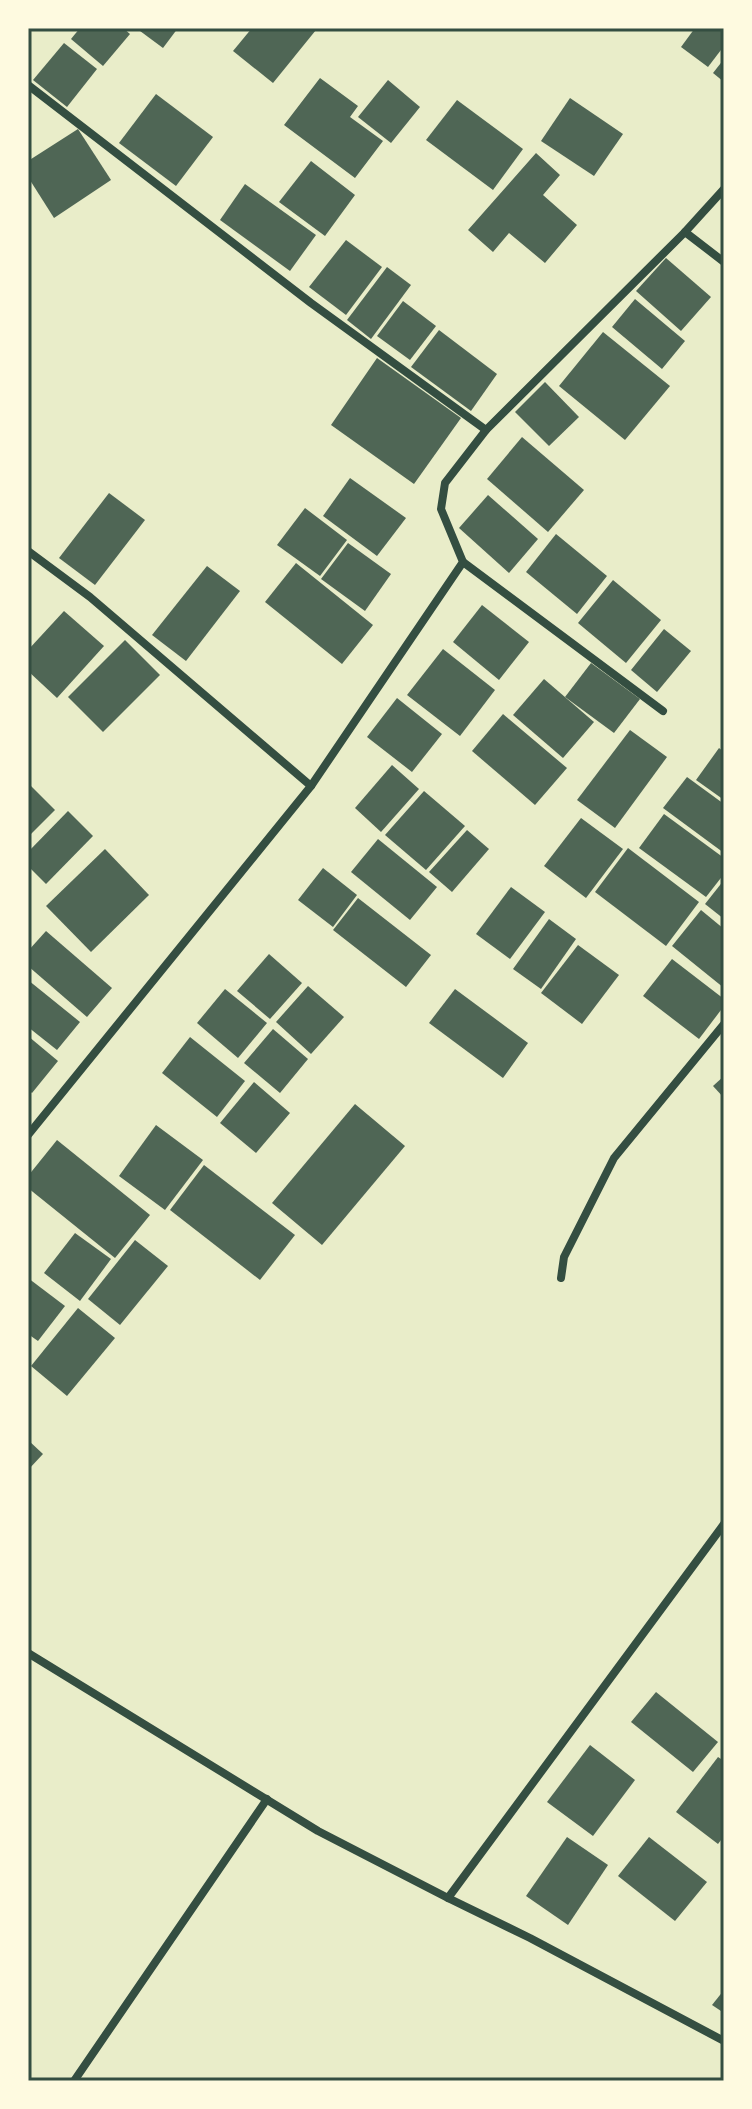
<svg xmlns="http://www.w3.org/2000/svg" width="752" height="2109" font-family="Montserrat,sans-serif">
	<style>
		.building { fill: #4f6655 }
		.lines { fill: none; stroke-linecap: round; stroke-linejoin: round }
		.minor { stroke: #344e41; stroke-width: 8 }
		.neatline { fill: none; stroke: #344e41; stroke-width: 3 }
	</style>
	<rect width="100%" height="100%" fill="#e9edc9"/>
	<!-- building -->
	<g class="building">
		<path d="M80 28H123L130 34 103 66 71 39Z"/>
		<path d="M136 28H178L163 48Z"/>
		<path d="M252 28H314L316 30 273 83 233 51Z"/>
		<path d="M695 28H724V46L708 67 681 47Z"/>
		<path d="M64 43 97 69 67 107 33 80Z"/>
		<path d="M724 59V82L713 73Z"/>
		<path d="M320 78 358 106 350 117 383 141 355 178 284 125Z"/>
		<path d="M388 80 420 107 391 143 358 117Z"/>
		<path d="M156 94 213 137 176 186 119 143Z"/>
		<path d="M570 98 623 134 594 176 541 141Z"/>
		<path d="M457 100 523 149 493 190 426 140Z"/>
		<path d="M78 129 111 180 54 218 28 177V161Z"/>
		<path d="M536 153 560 175 543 195 577 225 545 263 509 233 493 252 468 230Z"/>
		<path d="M311 161 355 195 325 236 279 202Z"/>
		<path d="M245 184 316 235 290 271 220 220Z"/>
		<path d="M346 240 382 267 346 315 309 287Z"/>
		<path d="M666 258 711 297 681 331 636 291Z"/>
		<path d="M387 267 411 285 371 339 347 320Z"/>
		<path d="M635 299 685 341 662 369 612 327Z"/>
		<path d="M403 301 436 326 410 360 377 336Z"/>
		<path d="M439 330 497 374 471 411 411 367Z"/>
		<path d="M603 332 670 386 625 440 559 386Z"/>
		<path d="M377 358 461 418 414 484 331 425Z"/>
		<path d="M545 382 579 417 549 446 515 412Z"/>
		<path d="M522 437 584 490 548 532 487 479Z"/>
		<path d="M350 478 406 518 377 556 323 516Z"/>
		<path d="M109 493 145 520 95 585 59 558Z"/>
		<path d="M488 495 538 539 509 573 459 528Z"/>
		<path d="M305 508 347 540 320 576 277 545Z"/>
		<path d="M556 534 607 576 577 614 526 572Z"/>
		<path d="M348 543 391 574 365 611 321 579Z"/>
		<path d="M296 563 373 625 342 664 265 602Z"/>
		<path d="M207 566 240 591 186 661 152 635Z"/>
		<path d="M613 580 661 620 626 663 578 623Z"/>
		<path d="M482 605 529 642 499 680 453 642Z"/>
		<path d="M64 611 104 646 57 698 28 671V650Z"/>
		<path d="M664 629 691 651 657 692 631 670Z"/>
		<path d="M125 640 160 675 103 732 68 697Z"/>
		<path d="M443 649 495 690 460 736 407 695Z"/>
		<path d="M591 663 640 699 614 733 565 697Z"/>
		<path d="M544 679 594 722 563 758 513 715Z"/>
		<path d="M397 698 442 734 412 772 367 737Z"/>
		<path d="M503 714 567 768 535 805 472 751Z"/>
		<path d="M630 730 667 757 615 828 577 800Z"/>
		<path d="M719 748 724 752V800L696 780Z"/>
		<path d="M392 765 419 789 381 832 355 808Z"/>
		<path d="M687 777 724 804V853L663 808Z"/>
		<path d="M28 783 55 810 28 837Z"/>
		<path d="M424 791 465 826 426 870 385 835Z"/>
		<path d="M68 811 93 836 46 884 28 866V852Z"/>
		<path d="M664 814 724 858V874L706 897 639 848Z"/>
		<path d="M581 818 623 849 586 898 544 866Z"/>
		<path d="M467 830 489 849 452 892 429 872Z"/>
		<path d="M378 839 437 887 410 920 351 872Z"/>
		<path d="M628 848 699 902 666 946 595 892Z"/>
		<path d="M105 849 149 895 91 952 46 906Z"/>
		<path d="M323 868 357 895 333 927 298 900Z"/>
		<path d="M724 880V919L705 904Z"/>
		<path d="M511 887 545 912 510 959 476 934Z"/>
		<path d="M358 898 431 955 406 987 333 930Z"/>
		<path d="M701 910 724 929V988L672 946Z"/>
		<path d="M549 919 576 939 541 989 513 969Z"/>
		<path d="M46 931 112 988 87 1017 28 966V951Z"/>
		<path d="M578 945 619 975 582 1024 541 993Z"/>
		<path d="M269 954 302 983 270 1019 237 991Z"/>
		<path d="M672 959 724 999V1006L699 1039 643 996Z"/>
		<path d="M28 980 80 1022 57 1050 28 1027Z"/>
		<path d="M308 986 344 1017 311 1054 276 1022Z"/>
		<path d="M225 989 267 1023 238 1058 197 1023Z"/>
		<path d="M455 989 528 1043 503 1078 429 1023Z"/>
		<path d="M273 1029 308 1059 280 1093 244 1063Z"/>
		<path d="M28 1036 58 1061 32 1093 28 1090Z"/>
		<path d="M190 1037 245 1081 217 1117 162 1073Z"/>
		<path d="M724 1076V1098L713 1086Z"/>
		<path d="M254 1082 290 1113 256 1153 220 1123Z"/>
		<path d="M355 1104 405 1146 322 1245 272 1203Z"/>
		<path d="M156 1125 203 1160 165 1210 119 1176Z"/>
		<path d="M57 1140 150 1215 115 1258 28 1188V1176Z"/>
		<path d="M204 1165 295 1235 260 1280 170 1210Z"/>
		<path d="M75 1233 111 1259 80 1301 44 1273Z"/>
		<path d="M135 1240 168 1266 120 1325 88 1299Z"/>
		<path d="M28 1278 65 1306 38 1341 28 1334Z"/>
		<path d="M78 1308 115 1338 67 1396 31 1366Z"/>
		<path d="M28 1440 43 1454 28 1470Z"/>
		<path d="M656 1692 718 1742 693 1772 631 1722Z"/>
		<path d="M590 1745 635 1780 593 1836 547 1802Z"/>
		<path d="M718 1757 724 1761V1836L718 1844 676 1812Z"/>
		<path d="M567 1837 608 1865 568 1925 526 1896Z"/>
		<path d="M649 1837 707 1882 675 1921 618 1876Z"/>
		<path d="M724 1990V2013L712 2005Z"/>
	</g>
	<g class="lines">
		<!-- minor -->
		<g class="minor">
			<path d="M28 85 311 303 486 430"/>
			<path d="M685 232 724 262"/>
			<path d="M28 551 90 597 311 786"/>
			<path d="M463 562 663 711"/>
			<path d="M28 1135 311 786 463 562 441 509 445 483 486 430 685 232 724 189"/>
			<path d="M561 1278 564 1257 614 1158 724 1024"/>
			<path d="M28 1653 318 1831 448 1898 530 1938 724 2041"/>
			<path d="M448 1898 724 1524"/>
			<path d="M74 2081 267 1799"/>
		</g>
	</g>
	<!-- border -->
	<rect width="752" height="2109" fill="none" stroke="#fefae0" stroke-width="60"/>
	<rect x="30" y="30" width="692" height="2049" class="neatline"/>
</svg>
